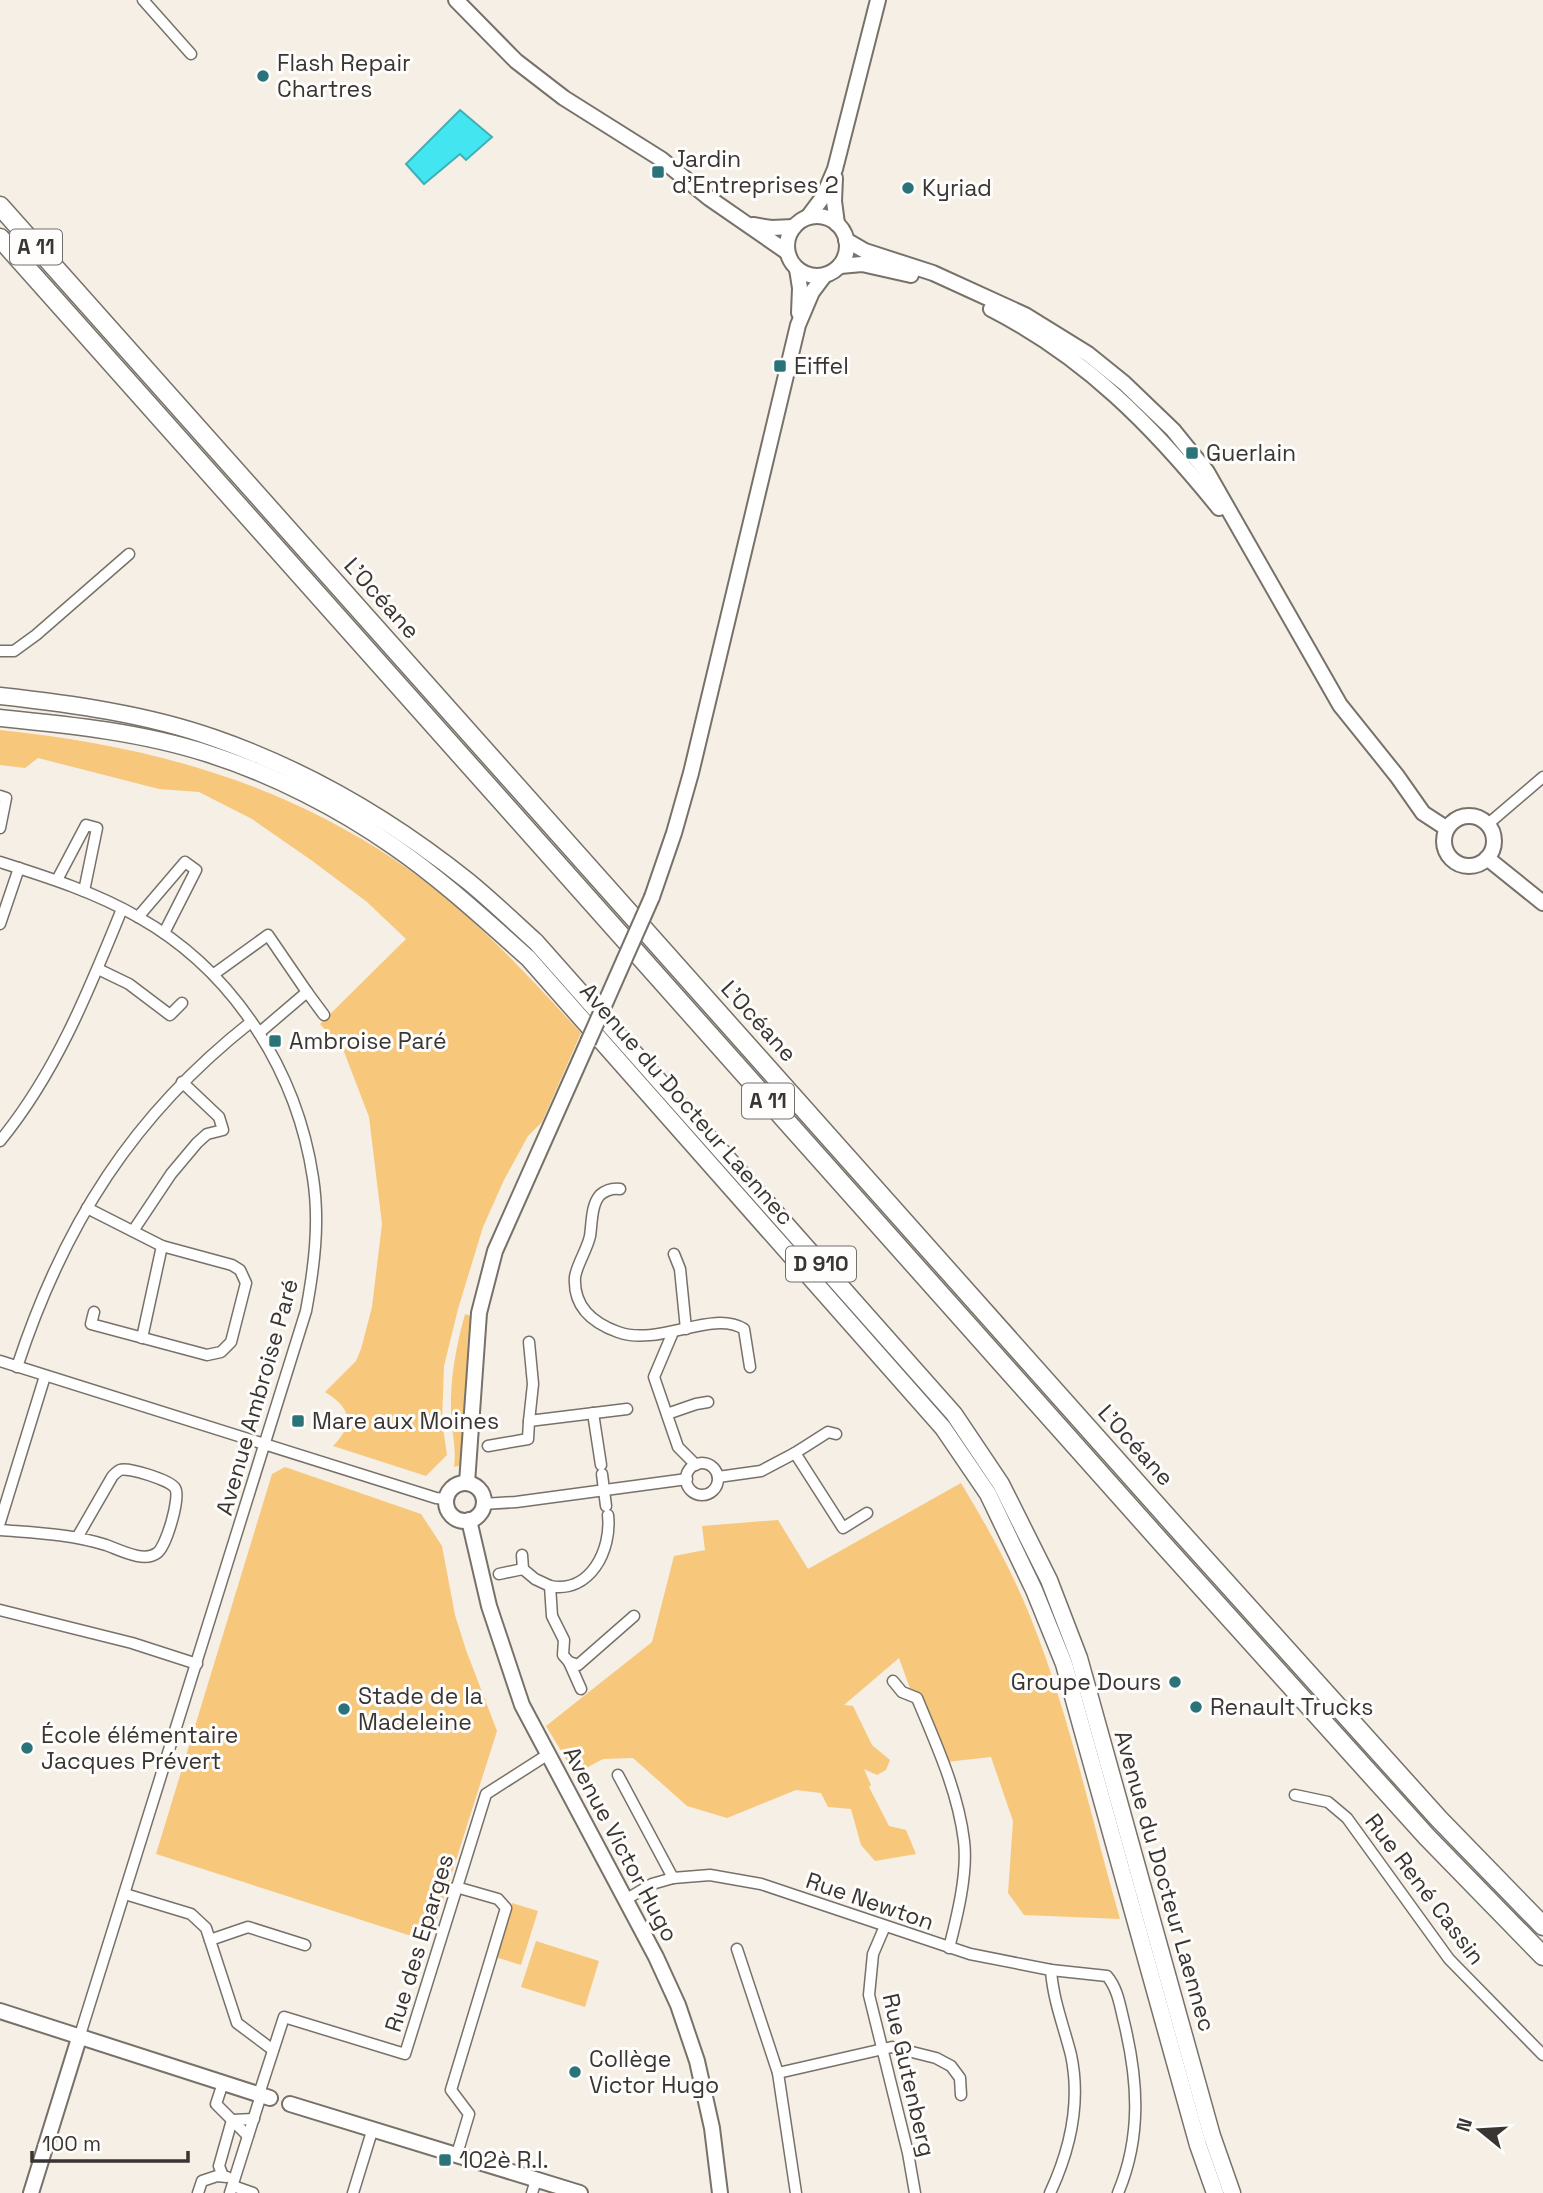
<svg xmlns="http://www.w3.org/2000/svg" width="1543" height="2193" font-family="'Space Grotesk',sans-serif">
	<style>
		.green { fill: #f7c87c }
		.water { fill: #42e5f0; stroke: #3fb0b7; stroke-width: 2 }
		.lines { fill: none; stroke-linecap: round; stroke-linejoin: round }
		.street-casing { stroke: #777169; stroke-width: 13 }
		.secondary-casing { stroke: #777169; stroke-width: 18 }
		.primary-casing { stroke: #777169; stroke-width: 19 }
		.highway-casing { stroke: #777169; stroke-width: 21 }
		.street { stroke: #fff; stroke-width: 10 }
		.secondary { stroke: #fff; stroke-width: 14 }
		.primary { stroke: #fff; stroke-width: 16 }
		.highway { stroke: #fff; stroke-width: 18 }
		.secondary-bridge-casing { stroke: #777169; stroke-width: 18; stroke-linecap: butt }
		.secondary-bridge { stroke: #fff; stroke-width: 14 }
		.poi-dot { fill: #297379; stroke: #fefdfb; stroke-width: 2.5 }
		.labels { text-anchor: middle; stroke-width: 6; stroke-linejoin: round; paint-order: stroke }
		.shield { fill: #fefdfb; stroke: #73716e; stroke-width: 2 }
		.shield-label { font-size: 21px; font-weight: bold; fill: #383532 }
		.poi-label { font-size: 23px; fill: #383532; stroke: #fefdfb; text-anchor: start }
		.street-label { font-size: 23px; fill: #383532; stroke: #fefdfb }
	</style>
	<rect width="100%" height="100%" fill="#f5efe5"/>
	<!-- green -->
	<g class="green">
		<path d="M0 730C144 745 273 779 395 860 466 907 524 971 581 1033L542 1122 528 1136 504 1180 483 1227 458 1309 444 1366 442 1421 447 1455 426 1476 333 1446C355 1423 351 1408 325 1392L356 1361 361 1349 372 1307 382 1224 369 1117 343 1049 320 1024 406 939 367 902 311 860 252 819 199 792 159 789 38 758 25 768 0 765Z"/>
		<path d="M465 1314 473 1317 463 1449 459 1466 454 1467C457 1448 451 1431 451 1412 450 1378 456 1347 465 1314Z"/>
		<path d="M285 1467 421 1514 442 1546 455 1615 466 1650 497 1731 430 1942 156 1854 272 1474Z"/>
		<path d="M961 1483C987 1526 1011 1569 1030 1616 1069 1713 1091 1818 1120 1919L1024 1915 1008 1893 1013 1821 991 1757 937 1763 899 1658 844 1705 853 1706 872 1745 890 1760 886 1770 877 1775 864 1769 871 1785 869 1787 889 1826 906 1830 916 1854 875 1861 861 1845 851 1809 828 1807 821 1793 796 1790 727 1818 687 1806 633 1758 603 1759 575 1774 546 1726 652 1642 674 1556 705 1550 702 1526 778 1520 808 1569Z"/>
		<path d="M512 1903 538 1911 521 1965 495 1957Z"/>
		<path d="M536 1941 599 1961 585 2007 521 1987Z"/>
	</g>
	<!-- water -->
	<path class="water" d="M460 110 492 137 466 160 460 154 424 184 406 164Z"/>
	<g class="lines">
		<!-- street casing -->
		<g class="street-casing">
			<g id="street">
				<path d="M143 0 191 54"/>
				<path d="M0 651H14L36 635 129 554"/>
				<path d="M0 796 6 798 0 828"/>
				<path d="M1488 824 1543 777"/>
				<path d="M0 862C47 877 95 892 138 917 234 971 297 1071 313 1178 320 1223 314 1268 306 1311L80 2035"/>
				<path d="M57 880 86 825 97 828 84 891"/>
				<path d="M138 917 185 862 196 870 164 933"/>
				<path d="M0 924 19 868"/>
				<path d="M98 969 129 984 170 1015 182 1003"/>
				<path d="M214 974 268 935 307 992 259 1033"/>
				<path d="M307 992 324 1015"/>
				<path d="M0 1141C56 1073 89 990 122 909"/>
				<path d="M620 1189C613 1188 606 1190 600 1195 591 1205 592 1224 590 1236 587 1250 577 1264 575 1277 573 1307 593 1323 618 1332 659 1347 712 1309 744 1329L750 1367"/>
				<path d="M87 1208 162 1246 232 1265 240 1270 246 1283 231 1342 221 1352 207 1355 91 1324 94 1312"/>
				<path d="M133 1231 171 1174 197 1143 207 1134 223 1130 219 1117 182 1082"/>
				<path d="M674 1254 680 1269 686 1329"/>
				<path d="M673 1332 654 1377 678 1447 696 1465"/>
				<path d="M142 1338 162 1246"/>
				<path d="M529 1342 533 1384 529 1421 627 1409"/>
				<path d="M0 1361 436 1498 446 1499"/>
				<path d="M17 1367C64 1224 133 1115 251 1022"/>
				<path d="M593 1413 601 1465"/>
				<path d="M667 1414 696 1404 708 1402"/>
				<path d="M488 1446 528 1439 529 1421"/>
				<path d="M795 1453 843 1528 867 1513"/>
				<circle cx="702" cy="1479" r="16"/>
				<path d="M602 1474 606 1506"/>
				<path d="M718 1477 761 1471 795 1453 828 1432 836 1434"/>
				<path d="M483 1504 516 1502 687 1479"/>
				<path d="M608 1515C612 1550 590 1594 550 1586L552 1616 564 1640 563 1655 569 1662 578 1665 634 1616"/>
				<path d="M0 1522 45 1376"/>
				<path d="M0 1530C37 1533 71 1534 106 1545 120 1550 144 1563 157 1553 166 1547 181 1497 175 1488 170 1480 128 1467 120 1470 118 1471 113 1475 112 1477L78 1536"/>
				<path d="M522 1555 523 1569 535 1579 550 1586"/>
				<path d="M499 1574 523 1569"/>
				<path d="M0 1610 132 1643 197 1664"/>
				<path d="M569 1662 581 1689"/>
				<path d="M893 1681 902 1692 917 1698C936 1744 958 1791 964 1841 968 1873 957 1917 949 1948"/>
				<path d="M618 1775 673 1878"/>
				<path d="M1295 1795 1328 1802 1347 1818 1449 1959 1543 2055"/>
				<path d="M456 1887 498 1899 506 1908 451 2090 469 2114 457 2154"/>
				<path d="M125 1894 191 1914 206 1928 237 2023 273 2050"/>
				<path d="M625 1900 652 1884 673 1878 710 1875 761 1884 970 1954 1051 1970 1107 1976C1118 1989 1120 2006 1124 2022 1138 2080 1142 2136 1118 2193"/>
				<path d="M885 1926 873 1954 869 1995 908 2153 915 2193"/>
				<path d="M210 1940 248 1927 305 1945"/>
				<path d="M737 1949 778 2073 796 2193"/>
				<path d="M778 2073 892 2047 936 2058 951 2066 960 2078 961 2095"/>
				<path d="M223 2083 216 2104 248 2136"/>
				<path d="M259 2094 284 2017 405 2054 486 1794 547 1755"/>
				<path d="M223 2176 219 2166 232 2120 254 2119"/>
				<path d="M233 2186 253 2193"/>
				<path d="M198 2193 202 2181 217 2176 227 2177"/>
				<path d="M230 2193 261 2095"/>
				<path d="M353 2193 373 2128"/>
				<path d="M532 2193 536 2180"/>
				<path d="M1050 2193C1070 2150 1081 2102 1071 2055 1064 2027 1053 2000 1051 1970"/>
			</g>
		</g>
		<!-- secondary casing -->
		<g class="secondary-casing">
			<g id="secondary">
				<path d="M456 0 516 61 564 98 661 159 709 198 787 252"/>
				<path d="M835 178 834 201 837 224"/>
				<circle cx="817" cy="246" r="30"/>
				<path d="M808 217 823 197 835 169 878 0"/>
				<path d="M753 225 771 228 794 227"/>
				<path d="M846 240 865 251 933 273 1025 315 1088 354 1124 383 1173 430 1207 472 1340 705 1397 776 1423 813 1446 828"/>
				<path d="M840 266 862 264 911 275"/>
				<path d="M797 269 800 288 799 313"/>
				<path d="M991 309C1085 357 1153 426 1219 508"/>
				<circle cx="1469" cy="841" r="25"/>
				<path d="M1487 858 1543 903"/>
				<path d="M652 897 674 833 691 773 798 325 812 292 824 276"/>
				<path d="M467 1483 479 1313 495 1251 588 1042"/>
				<circle cx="465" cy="1502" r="19"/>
				<path d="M469 1520 489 1606 522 1705 656 1957 678 2005 697 2061 712 2128 720 2193"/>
				<path d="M0 2011 270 2098"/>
				<path d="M290 2104 580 2193"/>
				<path d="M31 2193 80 2035"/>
			</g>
		</g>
		<!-- primary casing -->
		<g class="primary-casing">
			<g id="primary">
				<path d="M0 696C72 704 146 714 214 738 306 770 393 821 469 882 492 901 514 922 536 942L954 1414 1001 1484 1049 1580 1079 1658 1212 2136 1232 2193"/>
				<path d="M0 718C70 725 141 732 209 754 272 774 339 808 393 846 441 879 484 919 528 958L943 1428 988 1494 1034 1590 1064 1664 1198 2145 1215 2193"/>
			</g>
		</g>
		<!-- highway casing -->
		<g class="highway-casing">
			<g id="highway">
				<path d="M0 206 1177 1528 1439 1819 1543 1926"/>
				<path d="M0 238 1161 1542 1427 1837 1543 1956"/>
			</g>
		</g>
		<!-- street -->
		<use href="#street" class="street"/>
		<!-- secondary -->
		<use href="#secondary" class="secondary"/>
		<!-- primary -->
		<use href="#primary" class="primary"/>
		<!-- highway -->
		<use href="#highway" class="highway"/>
		<!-- secondary-bridge casing -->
		<g class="secondary-bridge-casing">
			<path id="secondary-bridge" d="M588 1042 652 897"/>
		</g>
		<!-- secondary-bridge -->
		<use href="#secondary-bridge" class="secondary-bridge"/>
	</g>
	<!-- markers -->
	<g class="poi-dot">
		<circle cx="263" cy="76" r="7"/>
		<rect x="651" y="165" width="14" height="14" rx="3.5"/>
		<circle cx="908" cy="188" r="7"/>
		<rect x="773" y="359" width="14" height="14" rx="3.5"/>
		<rect x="1185" y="446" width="14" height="14" rx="3.5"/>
		<rect x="268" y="1034" width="14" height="14" rx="3.5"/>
		<rect x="291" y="1414" width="14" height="14" rx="3.5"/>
		<circle cx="1175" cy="1682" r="7"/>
		<circle cx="1196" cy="1707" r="7"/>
		<circle cx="344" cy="1709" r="7"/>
		<circle cx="27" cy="1748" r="7"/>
		<circle cx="575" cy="2072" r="7"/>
		<rect x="438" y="2153" width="14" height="14" rx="3.5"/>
	</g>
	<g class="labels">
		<!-- shield labels -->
		<g class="shield">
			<rect x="10" y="229.5" width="52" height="35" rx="5"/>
			<rect x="742" y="1083.5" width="52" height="35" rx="5"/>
			<rect x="786" y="1246.5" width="70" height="35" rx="5"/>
		</g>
		<g class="shield-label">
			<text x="36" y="254">A 11</text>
			<text x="768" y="1108">A 11</text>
			<text x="821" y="1271">D 910</text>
		</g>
		<!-- poi labels -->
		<g class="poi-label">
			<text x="277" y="71">Flash Repair<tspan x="277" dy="26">Chartres</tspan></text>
			<text x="672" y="167">Jardin<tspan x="672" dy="26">d'Entreprises 2</tspan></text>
			<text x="922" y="196">Kyriad</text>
			<text x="794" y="374">Eiffel</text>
			<text x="1206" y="461">Guerlain</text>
			<text x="289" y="1049">Ambroise Paré</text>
			<text x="312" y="1429">Mare aux Moines</text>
			<text x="1161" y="1690" text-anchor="end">Groupe Dours</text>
			<text x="358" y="1704">Stade de la<tspan x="358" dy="26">Madeleine</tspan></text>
			<text x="1210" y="1715">Renault Trucks</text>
			<text x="41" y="1743">École élémentaire<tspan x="41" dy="26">Jacques Prévert</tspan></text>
			<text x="589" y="2067">Collège<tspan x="589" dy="26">Victor Hugo</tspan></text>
			<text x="459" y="2168">102è R.I.</text>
		</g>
		<!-- street labels -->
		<g class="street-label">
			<text transform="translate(382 598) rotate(48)" y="8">L’Océane</text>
			<text transform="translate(759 1021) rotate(48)" y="8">L’Océane</text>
			<text transform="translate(687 1104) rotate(49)" y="8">Avenue du Docteur Laennec</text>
			<text transform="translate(257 1397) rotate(-74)" y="8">Avenue Ambroise Paré</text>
			<text transform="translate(1136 1445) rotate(48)" y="8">L’Océane</text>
			<text transform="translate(621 1844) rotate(62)" y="8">Avenue Victor Hugo</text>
			<text transform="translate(1165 1881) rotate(74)" y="8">Avenue du Docteur Laennec</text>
			<text transform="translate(1425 1889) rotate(53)" y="8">Rue René Cassin</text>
			<text transform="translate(870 1901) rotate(19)" y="8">Rue Newton</text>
			<text transform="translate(419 1943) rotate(-73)" y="8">Rue des Eparges</text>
			<text transform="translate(909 2075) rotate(77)" y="8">Rue Gutenberg</text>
		</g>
	</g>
	<!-- north arrow -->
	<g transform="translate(1480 2130) rotate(288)" stroke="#fefdfb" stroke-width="5" paint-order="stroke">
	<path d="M0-5L12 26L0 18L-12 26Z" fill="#383532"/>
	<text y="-10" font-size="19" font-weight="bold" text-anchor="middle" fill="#383532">N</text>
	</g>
	<!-- scale -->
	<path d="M32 2151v10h156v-10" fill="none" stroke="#383532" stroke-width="3.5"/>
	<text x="42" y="2151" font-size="21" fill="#383532" stroke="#fefdfb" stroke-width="5" paint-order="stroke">100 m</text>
</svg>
